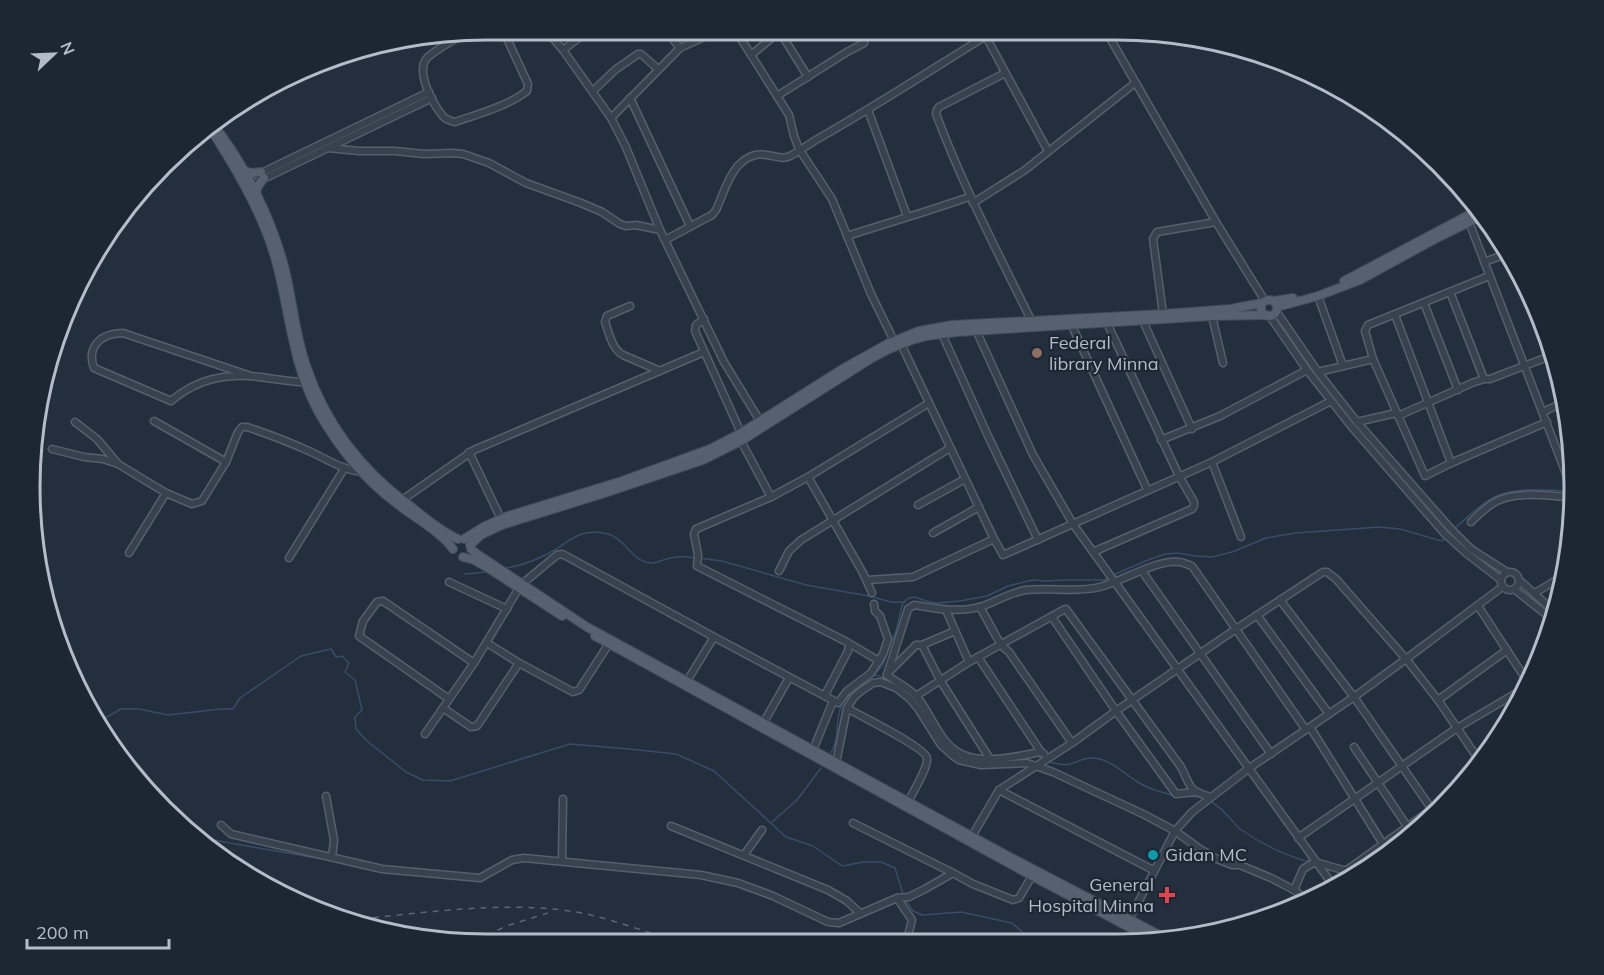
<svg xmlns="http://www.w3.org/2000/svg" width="1604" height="975" font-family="Mulish,sans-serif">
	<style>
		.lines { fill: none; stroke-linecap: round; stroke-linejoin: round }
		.stream { stroke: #394c67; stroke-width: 1.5 }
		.minor-casing { stroke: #565f6c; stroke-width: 9 }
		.major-casing { stroke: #414a57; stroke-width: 10 }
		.minor { stroke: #38414e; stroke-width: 6 }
		.major { stroke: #56606e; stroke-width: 8 }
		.rail { stroke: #5a6575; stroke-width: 1.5; stroke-dasharray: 6 6; stroke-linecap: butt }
		.education-dot { fill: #8d6e63; stroke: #1d2633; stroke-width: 2 }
		.culture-dot { fill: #0f9aa8; stroke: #1d2633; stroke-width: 2 }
		.health-dot { fill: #e0444e; stroke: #1d2633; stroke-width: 2 }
		.labels { text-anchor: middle; stroke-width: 4.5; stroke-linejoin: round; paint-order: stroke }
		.poi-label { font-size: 18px; fill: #b4bcc9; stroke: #1d2633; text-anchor: start }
		.rim { fill: none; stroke: #b4bcc9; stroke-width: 3 }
	</style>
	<rect width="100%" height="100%" fill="#242f3e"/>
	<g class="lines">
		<!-- stream -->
		<g class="stream">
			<path d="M1455 528C1468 517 1481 503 1497 496 1517 487 1545 490 1568 491"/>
			<path d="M699 558 722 561 806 585 869 596 891 602H905"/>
			<path d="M506 568C524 565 542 558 558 548 567 542 575 535 586 533 627 527 624 559 650 563 656 564 661 560 667 559 676 556 685 556 695 558"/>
			<path d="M464 574 487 572"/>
			<path d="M1113 575 1148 560 1165 554 1177 553 1196 556 1212 557 1232 552 1266 538 1296 533 1379 527 1400 529 1438 540 1442 541 1445 538"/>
			<path d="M873 675 882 667 897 628 902 605 908 598 915 597 926 601 936 603 960 601 987 596 1008 586 1033 580 1045 581 1067 580H1104L1109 577"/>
			<path d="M875 675 888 679"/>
			<path d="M99 721 101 729"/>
			<path d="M98 722 121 709H139L168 715 221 709H233L240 698 301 656 331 649 336 657 342 656 349 663 345 672 355 680 362 710 355 717 356 729 367 741 406 772 423 780 450 781 570 744 629 749 676 754 714 771 786 837 813 846 842 866 864 862H881L895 868 903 894"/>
			<path d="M831 753C841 735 834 720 842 705 846 696 856 690 862 683"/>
			<path d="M1033 757 1038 756 1042 759"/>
			<path d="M1047 761C1053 763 1063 766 1070 764 1078 762 1084 757 1093 758 1112 759 1127 777 1143 785 1153 791 1164 792 1174 796"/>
			<path d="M1182 796 1201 797"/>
			<path d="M1212 802C1217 806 1223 810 1227 815 1232 820 1235 825 1240 829 1260 843 1282 854 1305 861L1309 860"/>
			<path d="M772 822 797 800 821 768"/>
			<path d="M193 833 207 839 322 859"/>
			<path d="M1346 872V878L1349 881"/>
			<path d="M904 898 913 911 922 915 961 912 1012 923 1028 937 1032 944"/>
		</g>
		<!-- minor casing -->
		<g class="minor-casing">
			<g id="minor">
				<path d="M546 30 563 50 611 118 625 145 660 230 724 362 760 421"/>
				<path d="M573 30 586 32"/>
				<path d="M666 31 680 48"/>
				<path d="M736 31 789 115 794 136 799 149 832 199 871 294 894 341"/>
				<path d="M780 32 808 77"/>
				<path d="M984 33 1048 151"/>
				<path d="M1107 33 1216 222 1265 301"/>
				<path d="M463 34C454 40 435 50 427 58 415 71 433 104 442 115 445 119 450 121 455 122 478 114 508 106 527 91L528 84 503 30"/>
				<path d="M563 50 588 31"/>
				<path d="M751 55 779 32"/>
				<path d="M1005 73 939 107 937 110 936 114C963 186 998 253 1032 322"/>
				<path d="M593 91 615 70 638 54H641L658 69"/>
				<path d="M777 96 847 52 864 43 865 39 863 32"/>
				<path d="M630 98 690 226"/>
				<path d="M868 110 907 216"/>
				<path d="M611 118 680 48 717 31"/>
				<path d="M328 148 359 151H395L424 154 452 153 463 154 489 163 526 183 581 203 602 212 620 224 626 226 636 225 660 230"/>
				<path d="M257 175 429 92"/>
				<path d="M249 186 432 98"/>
				<path d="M973 203 1025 170 1135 83"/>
				<path d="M1469 222 1565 471 1569 485 1573 517"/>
				<path d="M847 236C888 223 929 211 969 197"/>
				<path d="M665 240 712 215 716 210C722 197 730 171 742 162 762 145 778 163 790 156 800 151 810 143 821 137 877 105 931 70 986 36"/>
				<path d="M1484 262 1509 253"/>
				<path d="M1489 276 1368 325 1365 331 1373 359 1425 476 1451 463 1547 422"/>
				<path d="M1450 292 1484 379"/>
				<path d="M1318 296 1343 366"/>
				<path d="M1424 303 1458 390"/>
				<path d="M630 306 607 316 605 322C609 333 612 349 623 355L660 371"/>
				<path d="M1276 311 1318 372 1357 422 1451 529 1471 549 1507 572"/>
				<path d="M1163 314 1153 239 1157 232 1216 222"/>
				<path d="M1269 315 1307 370 1351 426 1445 534 1466 553 1501 580"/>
				<path d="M1395 315 1451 463"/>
				<path d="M1212 316 1223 363"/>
				<path d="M704 319 696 325 695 331 741 433"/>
				<path d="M1143 321 1192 429"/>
				<path d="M1072 326 1147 489"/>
				<path d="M976 330 1033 455 1073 524 1335 888"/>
				<path d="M942 334 989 438 1038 540"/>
				<path d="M901 344 994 539 1003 555 1212 462 1331 401"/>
				<path d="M1318 372 1373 359"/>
				<path d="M251 376 123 333C102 333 86 346 94 368L171 401C193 382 220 374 249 376 268 377 286 382 305 382"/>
				<path d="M1543 412 1564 402"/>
				<path d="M1398 416 1472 383 1484 379H1490L1553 355"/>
				<path d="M154 421 226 462"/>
				<path d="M75 422 97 439 118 464"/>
				<path d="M1357 422 1396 413"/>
				<path d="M1161 440 1220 416 1307 370"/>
				<path d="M741 441 771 497"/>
				<path d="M52 449 84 457 103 459 118 464 166 493 192 504 202 501 226 462 238 432 242 427H247C268 434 289 442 309 451 329 460 338 468 361 472"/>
				<path d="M469 452 501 519"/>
				<path d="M1212 462 1241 537"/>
				<path d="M808 477 863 573 872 593"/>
				<path d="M402 500 474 450 704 352"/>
				<path d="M918 505 965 479"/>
				<path d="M1471 522C1479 514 1487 506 1497 501 1516 491 1550 495 1571 498"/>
				<path d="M933 533 979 507"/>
				<path d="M1093 552 1192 509 1194 506V502L1179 476 1107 323"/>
				<path d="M129 553 166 493"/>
				<path d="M289 558 344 469"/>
				<path d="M779 571 789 551 801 540 950 448"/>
				<path d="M1142 571 1271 754"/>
				<circle cx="1510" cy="581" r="9"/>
				<path d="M1518 579 1556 613"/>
				<path d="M867 580 913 577 994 539"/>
				<path d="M449 582 507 609"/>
				<path d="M522 584 557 555 562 554 566 556 714 637 838 703 847 691 871 673 883 654 888 639 880 616 875 611 874 604"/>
				<path d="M1514 589 1553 620"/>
				<path d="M1535 593 1563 576"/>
				<path d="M1280 600 1354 697 1435 814"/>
				<path d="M1478 606 1529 684"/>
				<path d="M980 607 1001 645 1009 652 1072 743"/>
				<path d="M946 610 969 662"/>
				<path d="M1257 615 1329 714"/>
				<path d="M1052 617 1116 711 1176 794 1195 792"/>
				<path d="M487 643 519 663 573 692 579 690 608 645"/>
				<path d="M922 645 940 680 990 759"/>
				<path d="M978 657 1041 752 1044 754"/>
				<path d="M879 661 847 642 697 566 698 555 694 534 696 529 771 497 808 477 929 403"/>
				<path d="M887 674 916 645H922L955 631"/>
				<path d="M887 675 908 609 914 605C937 609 961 613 983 606 997 601 1011 592 1026 590 1051 587 1077 593 1100 587 1123 581 1157 559 1179 562 1183 562 1188 565 1192 566L1306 730"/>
				<path d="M887 675C897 683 908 687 917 697 929 711 935 730 948 744 970 769 1012 757 1041 752"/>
				<path d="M687 681 714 637"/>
				<path d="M825 695 848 651 849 644"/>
				<path d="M916 696 969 662 1065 609H1066L1181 767C1192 788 1187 790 1211 797"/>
				<path d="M449 699 359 636 363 621 377 602 383 601 474 663"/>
				<path d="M1438 700 1507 650"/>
				<path d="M443 708 471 727 477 726 519 663"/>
				<path d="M847 708C860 716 925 747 927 758 928 768 913 792 908 802"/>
				<path d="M761 727 789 678"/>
				<path d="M1310 727 1383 844"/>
				<path d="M425 734 474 663 519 588"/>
				<path d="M1354 747 1413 835"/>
				<path d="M813 750 833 701"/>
				<path d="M836 763 847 708 854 697 861 691 873 683 881 682 896 688 910 699 919 710 941 745 952 755 959 760 981 765 1027 763 1053 772 1145 815 1175 831 1197 847 1217 859 1232 865H1240L1271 878 1294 890 1307 900"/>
				<path d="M999 790 1153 870"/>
				<path d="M326 796 334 840 332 857"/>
				<path d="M853 823 953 873 973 884 1013 900 1019 898 1032 876"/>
				<path d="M221 825 231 834 382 869 480 878 512 860 524 858 701 875 738 883 773 896 828 922 839 923 897 898 909 897 925 889 953 873"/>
				<path d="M671 826 828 890 847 901 860 913"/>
				<path d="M971 838 999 790 1072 743 1116 711 1236 629 1323 572H1327L1336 579 1406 659 1438 700 1481 763"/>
				<path d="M1298 838 1457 728 1528 686"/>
				<path d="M744 855 762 830"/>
				<path d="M562 860 563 799"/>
				<path d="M1294 890 1303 869 1315 862 1343 870H1347L1452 795"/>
				<path d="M897 898 912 920 908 936 920 943"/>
				<path d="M1128 922 1175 831 1192 812 1248 769 1354 697 1406 659 1502 587"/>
			</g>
		</g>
		<!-- major casing -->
		<g class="major-casing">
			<g id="major">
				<path d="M212 123C244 162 273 221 285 270 293 302 295 336 307 368 326 424 362 470 409 505 424 517 440 531 458 539"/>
				<path d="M208 126C215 135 221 146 228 157 250 193 270 232 279 273 291 323 294 368 319 413 339 448 364 479 396 503 413 517 440 531 453 549"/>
				<path d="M244 171 252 173 261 172"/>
				<path d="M256 193 258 186 264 178"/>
				<path d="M1344 281 1478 210"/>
				<circle cx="1269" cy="308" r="8"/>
				<path d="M1274 301 1293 298"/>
				<path d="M1277 307 1318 296 1360 280 1435 239 1482 216"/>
				<path d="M464 539 485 526 508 516 622 481 710 449 741 433 844 368 887 344 919 331 952 325 1163 314 1230 309 1262 303"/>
				<path d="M470 545 481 535 502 525 605 493 703 460 741 441 872 358 889 349 912 340 927 336 957 332 1212 316 1266 315"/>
				<path d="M471 549 477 554 587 627 1006 855 1169 940"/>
				<path d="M463 557 474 560 488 568 562 616"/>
				<path d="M595 636 1032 876 1157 942"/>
			</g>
		</g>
		<!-- minor -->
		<use href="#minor" class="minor"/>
		<!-- major -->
		<use href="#major" class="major"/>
		<!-- rail -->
		<g class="rail">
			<path d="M53 627 66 658"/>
			<path d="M349 920C426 913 516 898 591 915 620 922 649 933 678 942"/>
			<path d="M476 941 506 926 548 913"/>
			<path d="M605 942 623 938H650"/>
		</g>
	</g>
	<!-- markers -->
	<circle class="education-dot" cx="1037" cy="353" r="6"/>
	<circle class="culture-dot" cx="1153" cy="855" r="6"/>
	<path class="health-dot" d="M1164 886h6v6h6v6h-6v6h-6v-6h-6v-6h6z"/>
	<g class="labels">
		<!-- poi labels -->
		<g class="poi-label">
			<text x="1049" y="349">Federal<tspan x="1049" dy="21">library Minna</tspan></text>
			<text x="1165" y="861">Gidan MC</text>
			<text x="1154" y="891" text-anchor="end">General<tspan x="1154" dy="21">Hospital Minna</tspan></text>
		</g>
	</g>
	<!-- crop -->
	<path d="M0 0H1604V975H0ZM487 40H1117A447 447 0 0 1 1564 487V487A447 447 0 0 1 1117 934H487A447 447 0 0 1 40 487V487A447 447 0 0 1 487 40Z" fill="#1d2633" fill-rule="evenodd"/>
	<path class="rim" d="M487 40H1117A447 447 0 0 1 1564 487V487A447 447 0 0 1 1117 934H487A447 447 0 0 1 40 487V487A447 447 0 0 1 487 40Z"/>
	<!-- north arrow -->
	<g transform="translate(54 54) rotate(67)" stroke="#1d2633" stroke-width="4.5" paint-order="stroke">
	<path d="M0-4.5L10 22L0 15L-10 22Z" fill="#b4bcc9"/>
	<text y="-9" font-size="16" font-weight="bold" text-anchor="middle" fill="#b4bcc9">N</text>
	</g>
	<!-- scale -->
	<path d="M27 939v9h142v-9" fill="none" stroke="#b4bcc9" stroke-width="3"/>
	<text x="36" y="939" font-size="18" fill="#b4bcc9" stroke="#1d2633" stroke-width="4.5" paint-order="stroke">200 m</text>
</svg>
